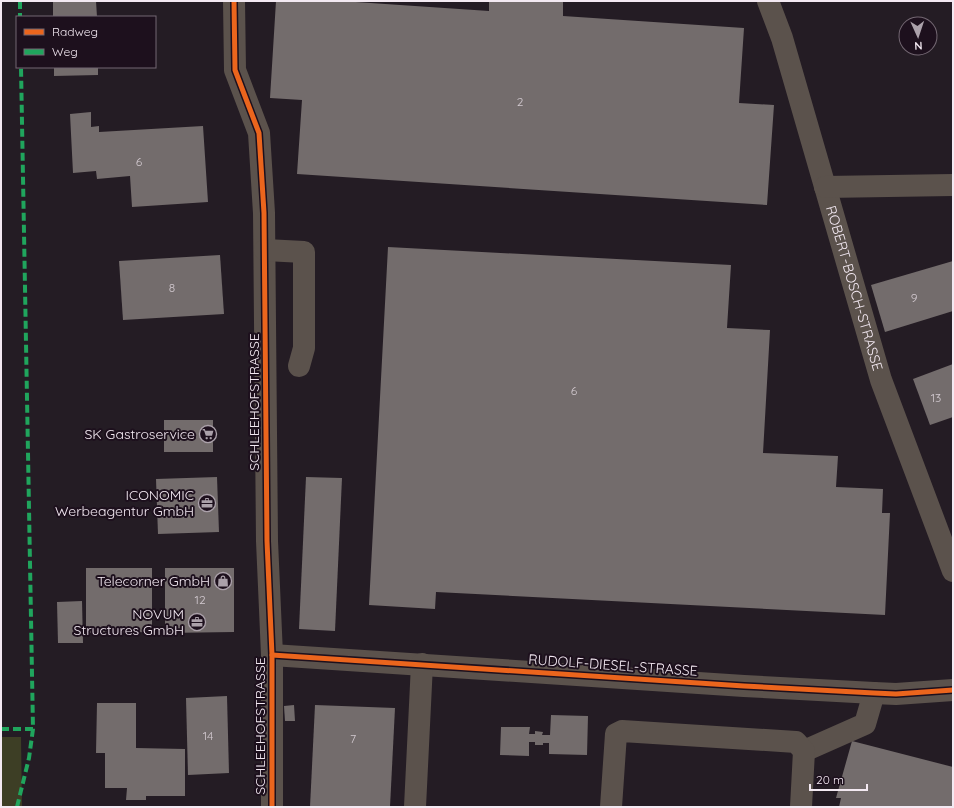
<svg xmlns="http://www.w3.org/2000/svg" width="954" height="808" font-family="Quicksand,sans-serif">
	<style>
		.green { fill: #3d3e25 }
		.building { fill: #736c6c }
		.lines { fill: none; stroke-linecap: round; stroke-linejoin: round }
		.minor { stroke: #5b524c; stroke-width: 22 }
		.quiet { stroke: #20a55d; stroke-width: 4; stroke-dasharray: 8 4; stroke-linecap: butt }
		.cycleway-casing { stroke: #1d101d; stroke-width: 8 }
		.cycleway { stroke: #eb651d; stroke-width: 5 }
		.labels { text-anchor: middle; stroke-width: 4; stroke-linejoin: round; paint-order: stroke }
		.number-label { font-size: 12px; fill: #d3cad0 }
		.street-label { font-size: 14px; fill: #f3e9f2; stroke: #1d101d }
		.poi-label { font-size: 14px; fill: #f3e9f2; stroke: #1d101d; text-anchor: end }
	</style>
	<rect width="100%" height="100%" fill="#241c24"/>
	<!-- green -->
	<path class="green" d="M1 737H21L22 807H1Z"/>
	<!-- building -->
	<g class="building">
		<path d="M53 1H96L97 17H53Z"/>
		<path d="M276 1H341L489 11V1H563V16L744 28 739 103 774 105 767 205 297 174 302 100 270 98Z"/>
		<path d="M54 67H98V75L54 76Z"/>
		<path d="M91 112V127L99 126V132L203 126 208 202 132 207 130 176 97 179 96 171 73 173 70 114Z"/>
		<path d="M388 247 731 265 727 328 770 330 763 453 838 456 836 487 883 489 882 513H890L885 615 436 592 435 609 369 605Z"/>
		<path d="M220 255 224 314 123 320 119 261Z"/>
		<path d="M953 261V311L885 332 871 285Z"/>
		<path d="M953 364V417L930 425 913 379Z"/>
		<rect x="164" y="420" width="49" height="32"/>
		<path d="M217 477 219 532 158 534 156 479Z"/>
		<path d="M306 477 342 478 335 631 299 629Z"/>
		<path d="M86 568H152V632L86 633Z"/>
		<path d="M165 568H234V632L165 633Z"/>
		<path d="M82 601 83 643H58L57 602Z"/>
		<path d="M227 696 229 773 188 775 186 698Z"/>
		<path d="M97 703H136V748L185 749V796H146V800H126L127 788H105V753H96Z"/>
		<path d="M294 705 295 721H285L284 706Z"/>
		<path d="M315 705 395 708 390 807H310Z"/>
		<path d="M551 715 588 716 587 755 549 754V743H543V745H535V742H529V756L500 755 501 727H530L529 734H535V731L543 732 542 735H550Z"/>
		<path d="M852 741 953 767V807H839L841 798H836Z"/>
	</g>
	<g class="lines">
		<!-- minor -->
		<g class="minor">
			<path d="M234 1 235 70 259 133 264 213 267 541 272 655V807"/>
			<path id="s1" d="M768 1 782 38 881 380 953 571"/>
			<path d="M825 187 953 185"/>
			<path d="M265 250 304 252V348L299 366"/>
			<path d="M272 655 744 686 874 693 896 694 953 690"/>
			<path d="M804 751 865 724 874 693"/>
			<path d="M415 807 422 664"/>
			<path d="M611 807 616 734 622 731 796 742 804 751 801 807"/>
		</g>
		<!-- quiet -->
		<g class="quiet">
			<path d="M20 1V17"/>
			<path d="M1 729H33"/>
			<path d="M17 807 29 758 33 729 21 67"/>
		</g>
		<!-- cycleway casing -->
		<g class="cycleway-casing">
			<g id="cycleway">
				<path d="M234 1 235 70 259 133 264 213 267 541 272 655V807"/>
				<path d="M272 655 744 686 874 693 896 694 953 690"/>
			</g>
		</g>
		<!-- cycleway -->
		<use href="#cycleway" class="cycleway"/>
	</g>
	<!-- icons -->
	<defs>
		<g id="supermarket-ring" transform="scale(0.9)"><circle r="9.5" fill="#1d101d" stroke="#aba1aa" stroke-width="1.5"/><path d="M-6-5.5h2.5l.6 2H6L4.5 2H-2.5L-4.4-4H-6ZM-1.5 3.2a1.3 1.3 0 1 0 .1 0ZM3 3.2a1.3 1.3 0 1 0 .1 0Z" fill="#aba1aa"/></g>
		<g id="office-ring" transform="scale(0.9)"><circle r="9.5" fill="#1d101d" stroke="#aba1aa" stroke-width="1.5"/><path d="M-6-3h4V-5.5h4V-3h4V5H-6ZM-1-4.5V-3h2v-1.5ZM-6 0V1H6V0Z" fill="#aba1aa"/></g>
		<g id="shop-ring" transform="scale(0.9)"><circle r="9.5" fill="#1d101d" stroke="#aba1aa" stroke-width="1.5"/><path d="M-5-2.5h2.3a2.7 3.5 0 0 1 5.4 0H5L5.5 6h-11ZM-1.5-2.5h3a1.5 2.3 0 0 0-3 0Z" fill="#aba1aa"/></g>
	</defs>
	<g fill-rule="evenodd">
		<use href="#supermarket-ring" x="208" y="434"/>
		<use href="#office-ring" x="207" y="503"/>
		<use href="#shop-ring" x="223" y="581"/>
		<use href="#office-ring" x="197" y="622"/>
	</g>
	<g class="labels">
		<!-- number labels -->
		<g class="number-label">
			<text x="520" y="106">2</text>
			<text x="139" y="166">6</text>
			<text x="172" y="292">8</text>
			<text x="914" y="302">9</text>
			<text x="574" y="395">6</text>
			<text x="936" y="402">13</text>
			<text x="200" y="604">12</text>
			<text x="208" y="740">14</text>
			<text x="353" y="743">7</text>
		</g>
		<!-- street labels -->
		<g class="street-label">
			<text dy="5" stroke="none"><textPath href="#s1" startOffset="300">ROBERT-BOSCH-STRASSE</textPath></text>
			<text transform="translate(254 402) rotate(-90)" y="5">SCHLEEHOFSTRASSE</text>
			<text transform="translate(613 665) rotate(4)" y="5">RUDOLF-DIESEL-STRASSE</text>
			<text transform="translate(260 726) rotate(-90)" y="5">SCHLEEHOFSTRASSE</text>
		</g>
		<!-- poi labels -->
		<g class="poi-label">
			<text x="195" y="439">SK Gastroservice</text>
			<text x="194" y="500">ICONOMIC<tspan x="194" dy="16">Werbeagentur GmbH</tspan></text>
			<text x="210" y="586">Telecorner GmbH</text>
			<text x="184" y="619">NOVUM<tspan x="184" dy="16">Structures GmbH</tspan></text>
		</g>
	</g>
	<!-- border -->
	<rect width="954" height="808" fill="none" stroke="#f3e9f2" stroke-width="4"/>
	<!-- legend -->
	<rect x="16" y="16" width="140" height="52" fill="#1d101d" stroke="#736772"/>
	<rect x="24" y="29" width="20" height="6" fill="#eb651d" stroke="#736772"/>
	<text x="52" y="36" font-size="12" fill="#f3e9f2">Radweg</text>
	<rect x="24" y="49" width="20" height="6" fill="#20a55d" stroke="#736772"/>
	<text x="52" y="56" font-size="12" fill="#f3e9f2">Weg</text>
	<!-- north arrow -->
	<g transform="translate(918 36) rotate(177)"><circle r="19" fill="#1d101d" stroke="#736772"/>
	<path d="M0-3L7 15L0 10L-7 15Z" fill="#aba1aa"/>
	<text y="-6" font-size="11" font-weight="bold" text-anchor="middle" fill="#f3e9f2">N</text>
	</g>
	<!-- scale -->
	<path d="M810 784v6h57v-6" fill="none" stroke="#f3e9f2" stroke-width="2"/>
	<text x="816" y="784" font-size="12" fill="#f3e9f2" stroke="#1d101d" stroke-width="3" paint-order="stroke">20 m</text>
</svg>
